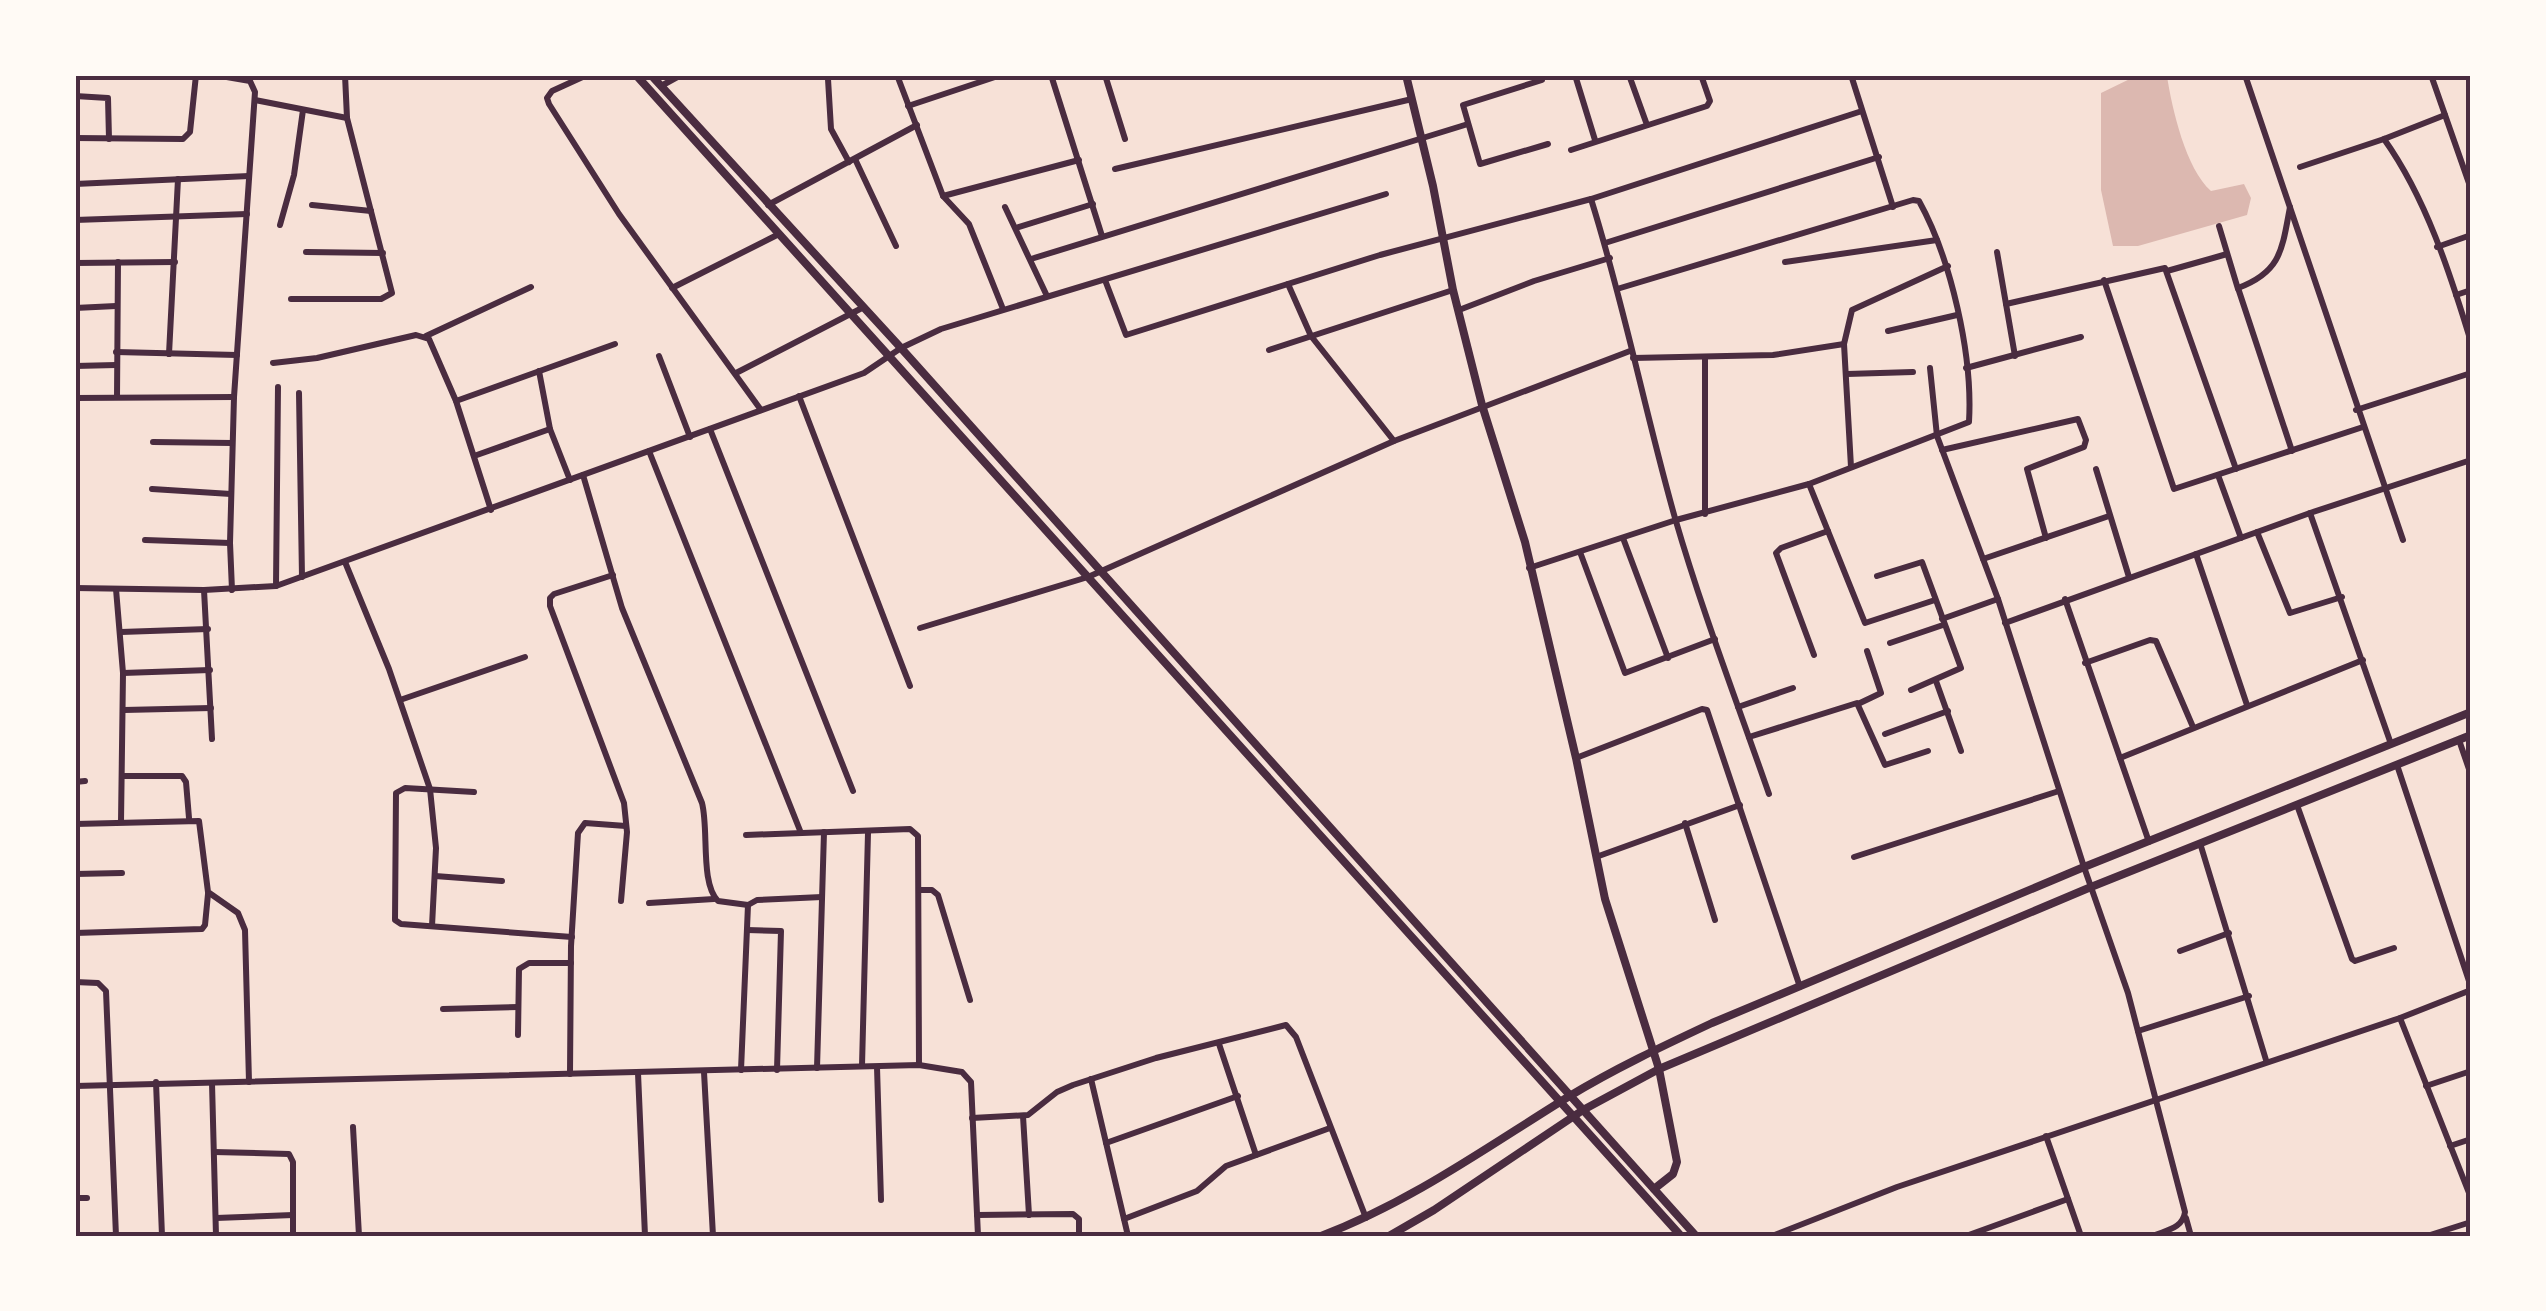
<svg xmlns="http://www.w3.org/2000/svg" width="2546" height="1311" font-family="'PT Sans Narrow',sans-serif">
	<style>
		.water { fill: #dcb8b0 }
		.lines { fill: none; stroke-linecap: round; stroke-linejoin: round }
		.minor { stroke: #4a2c40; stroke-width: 6 }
		.tertiary { stroke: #4a2c40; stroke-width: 8 }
		.secondary { stroke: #4a2c40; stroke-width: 8 }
		.rail { stroke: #8f747c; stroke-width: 2.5 }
		.neatline { fill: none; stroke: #4a2c40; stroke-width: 4 }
	</style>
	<rect width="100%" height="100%" fill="#f7e1d7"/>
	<!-- water -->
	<path class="water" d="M2138 75 2167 76C2172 109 2186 169 2211 191L2244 184 2251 198 2247 215 2138 246H2113L2101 190V93Z"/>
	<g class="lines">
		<!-- minor -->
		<g class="minor">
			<path d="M215 75 250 81 255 92 234 397 230 543 232 590"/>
			<path d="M587 75 552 91 547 98 549 104 619 214 761 410"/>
			<path d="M897 75 943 196 969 224 1003 309"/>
			<path d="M1051 75 1102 236"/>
			<path d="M1105 75 1125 139"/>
			<path d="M1575 75 1595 140"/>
			<path d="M1629 75 1647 125"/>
			<path d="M1851 75 1893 207"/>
			<path d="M2245 75 2403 540"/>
			<path d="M2431 75 2471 189"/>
			<path d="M828 79 831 129 849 162"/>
			<path d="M1542 80 1463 105 1480 164 1548 144"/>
			<path d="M661 86 681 75"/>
			<path d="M75 96 108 98 109 139"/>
			<path d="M255 100 347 118"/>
			<path d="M908 106 1001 75"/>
			<path d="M75 138 183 139 190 132 196 75"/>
			<path d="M2384 139C2426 198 2450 273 2471 342"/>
			<path d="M1571 150 1707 106 1710 101 1701 75"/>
			<path d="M855 159 896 246"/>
			<path d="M2300 167 2384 139 2445 115"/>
			<path d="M1115 169 1412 99"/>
			<path d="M75 184 249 176"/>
			<path d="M943 196 1079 160"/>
			<path d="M1591 199C1624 304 1645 412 1675 518 1702 611 1737 702 1769 794"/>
			<path d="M312 205 371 211"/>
			<path d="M768 205 917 125"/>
			<path d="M1005 207 1047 296"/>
			<path d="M2290 207C2282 250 2281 272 2238 288L2292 451"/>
			<path d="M75 220 247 214"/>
			<path d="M280 225 294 175 303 110"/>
			<path d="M2219 226 2238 289"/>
			<path d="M1016 228 1093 204"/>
			<path d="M1605 243 1879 157"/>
			<path d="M2437 247 2471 235"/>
			<path d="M306 252 383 253"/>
			<path d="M1997 252 2015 356"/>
			<path d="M1031 259 1468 124"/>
			<path d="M1785 262 1937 240"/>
			<path d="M75 263 175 262"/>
			<path d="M2167 271 2227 254"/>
			<path d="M1105 280 1126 335 1380 255 1591 199 1862 111"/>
			<path d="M2104 280 2174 489 2363 427"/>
			<path d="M1288 284 1311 336 1394 441"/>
			<path d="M672 288 779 234"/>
			<path d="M2456 295 2471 290"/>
			<path d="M291 299H381L392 293 347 118 345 75"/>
			<path d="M2006 304 2165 268 2236 469"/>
			<path d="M75 308 116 306"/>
			<path d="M1459 310 1534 281 1610 258"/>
			<path d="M1888 331 1957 315"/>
			<path d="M426 336 531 287"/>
			<path d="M1269 350 1453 290"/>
			<path d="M116 352 237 355"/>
			<path d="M169 354 178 179"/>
			<path d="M659 356 690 437"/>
			<path d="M1633 358 1773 355 1844 344"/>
			<path d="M273 363 317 358 416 335 429 339 456 401 491 510"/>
			<path d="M75 366 116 365"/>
			<path d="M1930 368 1937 436 1998 599 2084 867 2128 993 2185 1212C2183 1228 2167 1230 2153 1236"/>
			<path d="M1966 368 2081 337"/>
			<path d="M539 371 550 429 570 480"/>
			<path d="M736 373 862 308"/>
			<path d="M1847 374 1913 372"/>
			<path d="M299 393 302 577"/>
			<path d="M799 396 910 686"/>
			<path d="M117 397 118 262"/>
			<path d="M75 398 234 397"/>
			<path d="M456 401 615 344"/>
			<path d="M2356 410 2471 373"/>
			<path d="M710 429 853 791"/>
			<path d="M153 442 232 443"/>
			<path d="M1942 450 2078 419 2086 440 2084 447 2027 469 2046 538"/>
			<path d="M649 451 801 833"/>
			<path d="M474 456 550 429"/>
			<path d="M1851 467 1844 344 1852 310 1948 266"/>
			<path d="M2096 469 2129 577"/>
			<path d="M583 475 622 608 702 803C709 830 700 883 718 901L748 905"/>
			<path d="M2218 475 2241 538"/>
			<path d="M1809 484 1865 623 1935 600"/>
			<path d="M152 489 231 494"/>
			<path d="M2310 513 2391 744"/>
			<path d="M1705 514V359"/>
			<path d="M2257 532 2290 613 2342 597"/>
			<path d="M1623 538 1668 658"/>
			<path d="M145 540 230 543"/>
			<path d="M1580 552 1625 673 1715 639"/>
			<path d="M2196 554 2247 705"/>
			<path d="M1983 559 2109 516"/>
			<path d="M345 562 389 669 430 789 436 848 432 926"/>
			<path d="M1529 568 1676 520 1809 484 1969 422C1973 355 1951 259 1919 201L1913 200 1617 289"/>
			<path d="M613 575 554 594 550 598V606L624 803 627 832 621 901"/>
			<path d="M1877 576 1922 562 1961 668 1911 690"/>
			<path d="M276 586 278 387"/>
			<path d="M75 588 204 590 276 586 864 373 901 348 941 329 1386 194"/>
			<path d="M116 589 123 673 121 822"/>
			<path d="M204 590 212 739"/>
			<path d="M2065 599 2149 842"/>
			<path d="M1942 619 1998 599"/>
			<path d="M2005 623 2310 513 2471 460"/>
			<path d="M920 628 1088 577 1394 441 1630 351"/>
			<path d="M121 632 208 629"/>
			<path d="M1890 643 1943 625"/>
			<path d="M1814 655 1776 553 1781 548 1828 531"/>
			<path d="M2085 663 2150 640 2156 641 2193 727"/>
			<path d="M123 673 210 670"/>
			<path d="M1936 681 1961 751"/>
			<path d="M400 700 525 657"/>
			<path d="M1860 703 1881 693 1867 651"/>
			<path d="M1738 707 1793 688"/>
			<path d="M124 710 211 708"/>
			<path d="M1885 734 1948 711"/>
			<path d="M1749 737 1857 703 1885 765 1928 751"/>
			<path d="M2459 740 2471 775"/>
			<path d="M1576 758 1702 709 1707 710 1800 987"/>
			<path d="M2120 758 2363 660"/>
			<path d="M2397 765 2471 987"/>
			<path d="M122 776H182L186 782 189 818"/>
			<path d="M75 782 85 781"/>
			<path d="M474 792 405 788 396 793 395 920 401 924 572 937"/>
			<path d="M2297 805 2352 959 2355 961 2394 948"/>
			<path d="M1685 823 1715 920"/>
			<path d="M75 824 199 821 208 892 238 913 245 930 249 1082"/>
			<path d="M746 835 910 829 918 836 919 1065"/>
			<path d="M2200 843 2266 1060"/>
			<path d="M1596 857 1740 805"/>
			<path d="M1854 857 2059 791"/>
			<path d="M75 874 122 873"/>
			<path d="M435 876 502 881"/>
			<path d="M919 890H932L938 895 970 1000"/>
			<path d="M649 903 714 899"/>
			<path d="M747 930 781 931 777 1070"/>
			<path d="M75 933 202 929 205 925 208 894"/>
			<path d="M2180 951 2229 933"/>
			<path d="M75 982 98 983 106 991 116 1236"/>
			<path d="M443 1009 518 1007"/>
			<path d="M2400 1018 2471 1198"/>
			<path d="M2138 1031 2249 996"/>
			<path d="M518 1035 519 969 529 963H571"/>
			<path d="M1219 1044 1256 1155"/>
			<path d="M862 1066 868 833"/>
			<path d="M877 1067 881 1200"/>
			<path d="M817 1068 824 832"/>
			<path d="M741 1070 748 905 757 900 822 897"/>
			<path d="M704 1072 713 1236"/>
			<path d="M638 1073 645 1236"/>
			<path d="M570 1074 571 946 578 833 585 823 626 826"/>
			<path d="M1091 1079 1128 1236"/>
			<path d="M156 1082 162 1236"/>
			<path d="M212 1083 216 1236"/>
			<path d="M75 1086 919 1065 962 1072 971 1082 978 1236"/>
			<path d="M2426 1086 2471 1071"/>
			<path d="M1023 1116 1029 1215"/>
			<path d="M972 1118 1028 1115 1057 1092 1073 1085 1156 1058 1286 1025 1296 1037 1366 1218"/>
			<path d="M353 1127 359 1236"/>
			<path d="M2046 1136 2081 1236"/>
			<path d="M1106 1143 1238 1096"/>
			<path d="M2450 1146 2471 1139"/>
			<path d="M214 1152 289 1154 293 1162V1236"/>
			<path d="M75 1198H87"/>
			<path d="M977 1215 1073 1214 1079 1219V1236"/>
			<path d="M216 1218 293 1215"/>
			<path d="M2186 1218 2191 1236"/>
			<path d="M1124 1219 1197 1191 1226 1166 1330 1128"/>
			<path d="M1772 1236 1897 1187 2400 1018 2471 990"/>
			<path d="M1966 1236 2068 1199"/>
			<path d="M2427 1236 2471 1222"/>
		</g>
		<!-- tertiary -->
		<path class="tertiary" d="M1406 75 1433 186 1453 290 1482 405 1525 542 1576 758 1605 899 1659 1069 1677 1162 1673 1174 1654 1189"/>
		<!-- secondary -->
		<g class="secondary">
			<path d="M636 75 1681 1236"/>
			<path d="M651 75 901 348 1696 1236"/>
			<path d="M1321 1236C1411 1202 1487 1147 1568 1097 1614 1069 1663 1046 1712 1023L2084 867 2471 712"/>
			<path d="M1389 1236 1434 1210 1583 1110 1659 1069 2091 887 2471 735"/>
		</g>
		<!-- rail -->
		<path class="rail" d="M2467 75 2471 87"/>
	</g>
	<!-- border -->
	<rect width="2546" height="1311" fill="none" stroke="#fffaf5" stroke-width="155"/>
	<rect x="78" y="78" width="2390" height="1156" class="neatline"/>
</svg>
